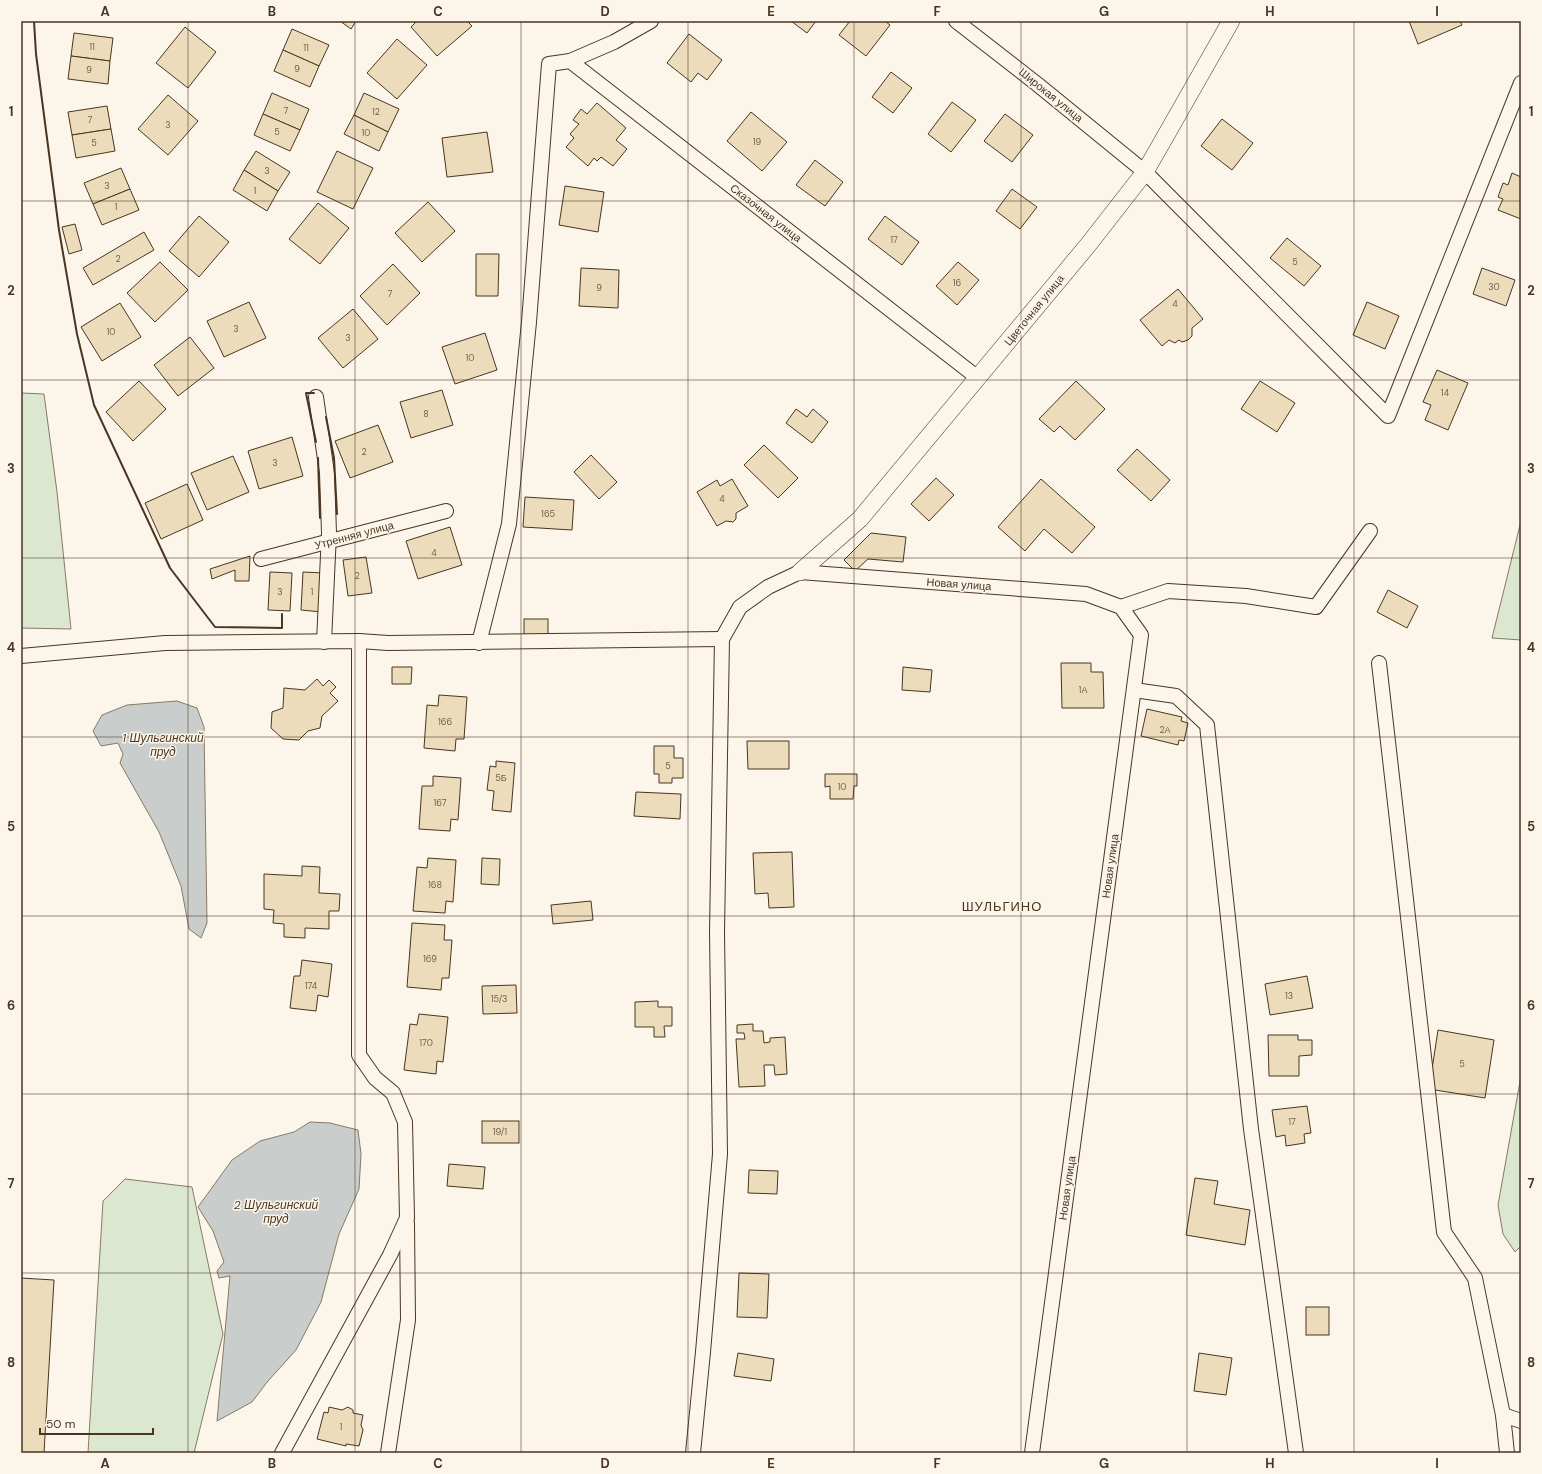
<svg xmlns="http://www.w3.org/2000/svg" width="1542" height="1474" font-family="'DM Sans',sans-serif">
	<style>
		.green { fill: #dce7d0; stroke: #887966 }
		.water { fill: #c9cecd; stroke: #887966 }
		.building { fill: #ecdcbc; stroke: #4a3520 }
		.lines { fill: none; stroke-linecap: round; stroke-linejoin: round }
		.minor-casing { stroke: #4a3520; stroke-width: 16 }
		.tertiary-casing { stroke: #4a3520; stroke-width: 18 }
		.minor { stroke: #fbf6e9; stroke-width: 14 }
		.tertiary { stroke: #fbf6e9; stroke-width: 17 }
		.wall { stroke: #4a3520; stroke-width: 2 }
		.grid { fill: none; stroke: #4a3520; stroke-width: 1; stroke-opacity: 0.55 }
		.labels { text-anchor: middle; stroke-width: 3; stroke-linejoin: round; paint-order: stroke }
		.number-label { font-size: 9px; fill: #725f47 }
		.street-label { font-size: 11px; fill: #4a3520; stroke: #fbf6e9 }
		.water-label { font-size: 12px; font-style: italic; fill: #4a3520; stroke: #fbf6e9 }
		.quarter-label { font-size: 13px; letter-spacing: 1px; fill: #4a3520; stroke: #fbf6e9 }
		.neatline { fill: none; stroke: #4a3520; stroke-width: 1.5 }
		.grid-label { font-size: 13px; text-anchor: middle; font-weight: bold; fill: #4a3520 }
	</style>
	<rect width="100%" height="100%" fill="#fbf6e9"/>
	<!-- green -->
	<g class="green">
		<path d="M21 393 44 394 57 492 71 629 21 628Z"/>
		<path d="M1521 521V640L1492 638Z"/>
		<path d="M1521 1076V1246L1515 1252 1503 1234 1498 1205Z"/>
		<path d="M125 1179 192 1187 223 1334 194 1453H88L103 1201Z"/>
	</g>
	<!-- water -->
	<g class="water">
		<path d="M177 701 197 708 204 727 207 923 201 938 189 929 181 886 159 832 120 763 123 754 118 743 101 746 93 731 102 715 127 705Z"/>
		<path d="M310 1122 330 1123 358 1130 361 1154 359 1189 339 1234 321 1302 296 1350 268 1381 252 1402 217 1421 230 1276 219 1278 217 1271 224 1262 213 1231 198 1207 232 1160 260 1141 294 1132Z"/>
	</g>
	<!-- building -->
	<g class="building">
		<path d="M340 21H356L351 29Z"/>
		<path d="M417 21H467L472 26 437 56 411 27Z"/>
		<path d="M791 21H816L807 33Z"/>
		<path d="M850 21H885L890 25 866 56 839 35Z"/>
		<path d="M1409 21H1460L1462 25 1418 44Z"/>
		<path d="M185 27 216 52 188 88 156 63Z"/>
		<path d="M292 29 329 45 319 66 283 50Z"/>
		<path d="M74 33 113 38 110 61 71 56Z"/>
		<path d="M689 34 722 60 707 80 698 73 691 82 667 63Z"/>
		<path d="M397 39 427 65 397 99 367 73Z"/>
		<path d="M283 50 319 66 310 87 274 71Z"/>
		<path d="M71 56 110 61 108 84 68 79Z"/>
		<path d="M891 72 912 88 893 113 872 97Z"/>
		<path d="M272 93 309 109 300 130 263 114Z"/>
		<path d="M364 93 399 109 388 132 354 115Z"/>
		<path d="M168 95 198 121 168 155 138 129Z"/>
		<path d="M952 102 976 120 951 152 928 134Z"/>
		<path d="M597 103 626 128 616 140 627 149 613 166 601 157 597 161 594 158 588 166 566 147 574 138 570 134 579 124 573 120 581 109 587 114Z"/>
		<path d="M107 106 111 129 72 135 68 112Z"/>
		<path d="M751 112 787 142 762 171 727 141Z"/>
		<path d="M263 114 300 130 290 151 254 135Z"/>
		<path d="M1005 114 1033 135 1012 162 984 141Z"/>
		<path d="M354 115 388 132 379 151 344 134Z"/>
		<path d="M1222 119 1253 143 1232 170 1201 146Z"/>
		<path d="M111 129 115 151 76 158 72 135Z"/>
		<path d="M487 132 493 172 447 177 442 138Z"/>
		<path d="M256 151 290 172 278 191 244 170Z"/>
		<path d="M337 151 373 168 353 209 317 192Z"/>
		<path d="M815 160 843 182 825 206 796 185Z"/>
		<path d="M121 168 130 189 93 204 84 183Z"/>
		<path d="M244 170 278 191 267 211 233 190Z"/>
		<path d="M1512 173 1521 177V219L1498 210 1503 199 1498 197 1503 183 1508 185Z"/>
		<path d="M565 186 604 192 598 232 559 225Z"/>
		<path d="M130 189 139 210 102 225 93 204Z"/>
		<path d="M1012 189 1037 207 1020 229 996 211Z"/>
		<path d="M428 202 455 231 422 262 395 233Z"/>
		<path d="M318 203 349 228 320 264 289 239Z"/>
		<path d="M199 216 229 242 199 277 169 251Z"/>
		<path d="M885 216 919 242 902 265 868 239Z"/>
		<path d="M75 224 82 250 69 254 62 227Z"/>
		<path d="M144 232 154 250 93 285 83 268Z"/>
		<path d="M1287 238 1321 266 1304 286 1270 258Z"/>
		<path d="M476 254H499L498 296H476Z"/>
		<path d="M160 262 188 290 155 322 127 293Z"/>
		<path d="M958 262 979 280 957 305 936 286Z"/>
		<path d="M393 264 420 293 387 325 360 296Z"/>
		<path d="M581 268 619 270 618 308 579 306Z"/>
		<path d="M1482 268 1515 280 1506 306 1473 294Z"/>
		<path d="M1178 289 1203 319 1192 328V336L1188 340 1182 342 1179 340 1175 343 1169 340 1162 346 1140 320Z"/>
		<path d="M249 302 266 338 224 357 207 321Z"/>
		<path d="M1367 302 1399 316 1385 349 1353 335Z"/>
		<path d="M120 303 141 337 102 361 81 327Z"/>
		<path d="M353 309 378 339 343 368 318 338Z"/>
		<path d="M485 333 497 370 455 384 442 347Z"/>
		<path d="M190 337 214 368 178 396 154 365Z"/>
		<path d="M1437 370 1468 383 1448 430 1425 420 1431 405 1423 402Z"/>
		<path d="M139 381 166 409 133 441 106 412Z"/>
		<path d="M1076 381 1105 409 1075 440 1060 426 1054 432 1039 419Z"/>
		<path d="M1260 381 1295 403 1277 432 1241 409Z"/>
		<path d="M442 390 453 425 411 438 400 402Z"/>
		<path d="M796 409 807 417 813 409 828 422 812 443 786 423Z"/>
		<path d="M378 425 393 462 350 478 335 441Z"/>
		<path d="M292 437 303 476 259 489 248 451Z"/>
		<path d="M764 445 798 478 778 498 744 465Z"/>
		<path d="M1137 449 1170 480 1151 501 1117 470Z"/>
		<path d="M591 455 617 482 599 499 574 472Z"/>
		<path d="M233 456 249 492 207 510 191 473Z"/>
		<path d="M936 478 954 495 929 521 911 504Z"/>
		<path d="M732 479 748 506 736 513V519L733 522 726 521 717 526 697 492 717 480 720 486Z"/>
		<path d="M1041 479 1095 527 1072 553 1044 529 1025 551 998 527Z"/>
		<path d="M187 484 203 520 161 539 145 503Z"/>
		<path d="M525 497 574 500 572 530 523 527Z"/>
		<path d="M450 527 462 565 418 579 406 541Z"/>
		<path d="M871 533 906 537 903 562 868 559 855 571 844 560Z"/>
		<path d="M250 556 249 581H235V570L212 579 210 569Z"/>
		<path d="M366 557 372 593 348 596 343 560Z"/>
		<path d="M270 572 292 573 290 611 268 610Z"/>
		<path d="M303 572 324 573 322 612 301 610Z"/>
		<path d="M1388 590 1418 606 1407 628 1377 612Z"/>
		<rect x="524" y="619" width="24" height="17"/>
		<path d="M1061 663H1091V672H1103L1104 708H1062Z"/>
		<path d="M392 667H412L411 684H392Z"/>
		<path d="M903 667 932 670 930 692 902 690Z"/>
		<path d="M317 679 323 686 329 680 336 687 330 693 338 701 322 716 320 728 308 731 299 740 283 739 271 728 272 712 283 708 284 688 305 690Z"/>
		<path d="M439 695 467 697 464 739H456L455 751 424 748 427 705 438 706Z"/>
		<path d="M1147 709 1182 717 1181 721 1188 723 1184 741 1179 740 1178 745 1141 736Z"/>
		<path d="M747 741H789V769H748Z"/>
		<path d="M654 746H674V758H683V778H672V783H659V774H654Z"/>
		<path d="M496 761 515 763 511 812 492 810 494 791 487 790 490 766 496 767Z"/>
		<path d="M825 774H857V786H854L853 799H830V786L825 787Z"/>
		<path d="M433 776 461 778 458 820 451 819 450 831 419 829 422 786H433Z"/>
		<path d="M636 792 681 794 680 819 634 816Z"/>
		<path d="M792 852 794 907 769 908 768 893 755 894 753 853Z"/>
		<path d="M428 858 456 860 453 902 446 901 445 913 413 911 417 867 427 868Z"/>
		<path d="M482 858 500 859 499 885 481 884Z"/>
		<path d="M302 866 320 867 319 893 340 894 339 911H329V929L305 928V938L284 937V924L273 923 274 910 264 909V874L302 876Z"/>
		<path d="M591 901 593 920 553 924 551 905Z"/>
		<path d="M412 923 445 925 444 940H452L449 978H442L441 990 407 987Z"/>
		<path d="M302 960 332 964 328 997 318 995 316 1011 290 1008 294 976H300Z"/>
		<path d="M1307 976 1313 1008 1270 1015 1265 984Z"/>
		<path d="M516 985 517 1013 483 1014 482 986Z"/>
		<path d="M658 1001V1007H672V1026H664L665 1037H654V1027H635V1002Z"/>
		<path d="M419 1014 448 1017 443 1062 437 1061 436 1074 404 1070 410 1024 417 1025Z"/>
		<path d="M753 1024V1031H763L764 1043 770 1042V1038L785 1037 787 1074 775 1075 774 1065H764L765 1086 739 1087 736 1039H745L744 1033H737V1025Z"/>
		<path d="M1438 1030 1494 1040 1485 1098 1429 1089Z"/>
		<path d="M1268 1035H1298V1040H1312V1055L1299 1056V1076H1269Z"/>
		<path d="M1307 1106 1311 1133 1304 1134 1305 1143 1286 1146 1285 1135 1276 1137 1272 1110Z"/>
		<rect x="482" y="1121" width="37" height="22"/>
		<path d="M449 1164 485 1167 483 1189 447 1186Z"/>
		<path d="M749 1170 778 1171 777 1194 748 1193Z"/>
		<path d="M1195 1178 1218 1181 1214 1204 1250 1210 1245 1245 1186 1235Z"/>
		<path d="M739 1273 769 1274 767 1318 737 1317Z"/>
		<path d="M21 1278 54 1280 44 1453H21Z"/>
		<rect x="1306" y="1307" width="23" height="28"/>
		<path d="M738 1353 774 1359 771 1381 734 1376Z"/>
		<path d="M1199 1353 1232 1358 1226 1395 1194 1391Z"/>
		<path d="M329 1407 342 1410 348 1407 353 1410V1413L363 1415 361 1425 363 1430 359 1446 346 1444V1446L317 1439 324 1412 328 1413Z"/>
	</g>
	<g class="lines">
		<!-- minor casing -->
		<g class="minor-casing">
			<g id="minor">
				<path d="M956 21 1037 84 1145 172 1388 416 1521 83"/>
				<path d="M570 61 614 42 651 21"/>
				<path d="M316 397 327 473 329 533 324 642"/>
				<path d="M261 559 446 511"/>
				<path d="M1121 607 1168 591 1246 596 1316 607 1370 531"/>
				<path d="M479 643 509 524 529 322 549 64 570 61 978 378"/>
				<path d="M21 656 165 643 359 641 388 643 722 639"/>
				<path d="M1379 663 1444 1232 1475 1278 1503 1415 1507 1453"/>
				<path d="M1134 690 1176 696 1207 725 1251 1129 1296 1453"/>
				<path d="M1503 1415 1521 1421"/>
				<path d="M282 1453 390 1255 407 1218 405 1122 393 1093 375 1078 359 1055V641"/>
				<path d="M388 1453 408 1320 407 1223"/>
				<path d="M693 1453 703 1352 720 1154 717 932 722 639 740 607 768 587 800 572 1086 594 1121 607 1141 635 1032 1453"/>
			</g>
		</g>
		<!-- tertiary casing -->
		<g class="tertiary-casing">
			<path id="tertiary" d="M800 572 860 519 1088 245 1145 172 1231 21"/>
		</g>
		<!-- minor -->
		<use href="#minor" class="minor"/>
		<!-- tertiary -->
		<use href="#tertiary" class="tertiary"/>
		<!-- wall -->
		<g class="wall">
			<path d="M34 21 36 54 59 230 77 334 94 405 170 568 215 627 282 628V614"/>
			<path d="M314 393H306L316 442"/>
			<path d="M326 417 334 458 337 514"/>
			<path d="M318 458 320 518"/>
		</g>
	</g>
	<!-- grid -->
	<path class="grid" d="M188 21V1453M355 21V1453M521 21V1453M688 21V1453M854 21V1453M1021 21V1453M1187 21V1453M1354 21V1453M21 201H1521M21 380H1521M21 558H1521M21 737H1521M21 916H1521M21 1094H1521M21 1273H1521"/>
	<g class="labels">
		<!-- number labels -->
		<g class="number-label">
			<text x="92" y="50">11</text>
			<text x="306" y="51">11</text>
			<text x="297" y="72">9</text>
			<text x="89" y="73">9</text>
			<text x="286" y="114">7</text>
			<text x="376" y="115">12</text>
			<text x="90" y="123">7</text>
			<text x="168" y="128">3</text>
			<text x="277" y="135">5</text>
			<text x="366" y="136">10</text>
			<text x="757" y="145">19</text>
			<text x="94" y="146">5</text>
			<text x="267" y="174">3</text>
			<text x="107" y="189">3</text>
			<text x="255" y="194">1</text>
			<text x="116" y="210">1</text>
			<text x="894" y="243">17</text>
			<text x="118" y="262">2</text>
			<text x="1295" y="265">5</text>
			<text x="957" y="286">16</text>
			<text x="1494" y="290">30</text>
			<text x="599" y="291">9</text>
			<text x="390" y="297">7</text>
			<text x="1175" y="307">4</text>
			<text x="236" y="332">3</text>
			<text x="111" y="335">10</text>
			<text x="348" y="341">3</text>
			<text x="470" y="361">10</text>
			<text x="1445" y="396">14</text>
			<text x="426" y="417">8</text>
			<text x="364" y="455">2</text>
			<text x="275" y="466">3</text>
			<text x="722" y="502">4</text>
			<text x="548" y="517">165</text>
			<text x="434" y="556">4</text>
			<text x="357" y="579">2</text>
			<text x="280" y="595">3</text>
			<text x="312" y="595">1</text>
			<text x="1083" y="693">1А</text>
			<text x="445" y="725">166</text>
			<text x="1165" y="733">2А</text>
			<text x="668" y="769">5</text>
			<text x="501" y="781">5Б</text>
			<text x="842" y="790">10</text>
			<text x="440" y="806">167</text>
			<text x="435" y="888">168</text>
			<text x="430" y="962">169</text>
			<text x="311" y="989">174</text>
			<text x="1289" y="999">13</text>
			<text x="499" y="1002">15/3</text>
			<text x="426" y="1046">170</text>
			<text x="1462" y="1067">5</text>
			<text x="1292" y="1125">17</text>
			<text x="500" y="1135">19/1</text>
			<text x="341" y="1430">1</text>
		</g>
		<!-- street labels -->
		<g class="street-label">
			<text transform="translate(1051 95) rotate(39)" y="4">Широкая улица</text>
			<text transform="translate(766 213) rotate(38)" y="4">Сказочная улица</text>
			<text transform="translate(1034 310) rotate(-51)" y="4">Цветочная улица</text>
			<text transform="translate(354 535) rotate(-15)" y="4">Утренняя улица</text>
			<text transform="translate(959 584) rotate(4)" y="4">Новая улица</text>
			<text transform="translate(1110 866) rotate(-82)" y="4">Новая улица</text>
			<text transform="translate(1067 1188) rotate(-82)" y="4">Новая улица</text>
		</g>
		<!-- water labels -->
		<g class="water-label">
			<text x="163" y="742">1 Шульгинский<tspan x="163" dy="14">пруд</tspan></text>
			<text x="276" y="1209">2 Шульгинский<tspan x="276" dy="14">пруд</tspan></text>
		</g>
		<!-- quarter labels -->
		<g class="quarter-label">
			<text x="1002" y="911">ШУЛЬГИНО</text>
		</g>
	</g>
	<!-- border -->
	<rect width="1542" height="1474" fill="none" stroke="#fbf6e9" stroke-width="44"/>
	<!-- scale -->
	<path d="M40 1428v6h113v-6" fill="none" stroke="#4a3520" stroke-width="2"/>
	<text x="46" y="1428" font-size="12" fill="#4a3520" stroke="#fbf6e9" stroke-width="3" paint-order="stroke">50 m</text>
	<rect x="22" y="22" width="1498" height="1430" class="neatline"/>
	<g class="grid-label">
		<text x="105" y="16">A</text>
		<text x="272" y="16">B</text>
		<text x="438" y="16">C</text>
		<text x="605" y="16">D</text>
		<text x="771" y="16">E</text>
		<text x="937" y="16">F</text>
		<text x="1104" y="16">G</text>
		<text x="1270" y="16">H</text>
		<text x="1437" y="16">I</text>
		<text x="11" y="116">1</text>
		<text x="1531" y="116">1</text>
		<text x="11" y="295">2</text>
		<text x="1531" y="295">2</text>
		<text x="11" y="473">3</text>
		<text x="1531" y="473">3</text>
		<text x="11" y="652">4</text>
		<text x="1531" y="652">4</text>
		<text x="11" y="831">5</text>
		<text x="1531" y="831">5</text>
		<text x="11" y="1010">6</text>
		<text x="1531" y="1010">6</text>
		<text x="11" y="1188">7</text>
		<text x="1531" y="1188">7</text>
		<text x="11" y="1367">8</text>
		<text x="1531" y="1367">8</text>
		<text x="105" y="1468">A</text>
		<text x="272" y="1468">B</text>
		<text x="438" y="1468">C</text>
		<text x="605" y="1468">D</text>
		<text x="771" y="1468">E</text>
		<text x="937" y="1468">F</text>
		<text x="1104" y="1468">G</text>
		<text x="1270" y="1468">H</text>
		<text x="1437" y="1468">I</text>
	</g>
</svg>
